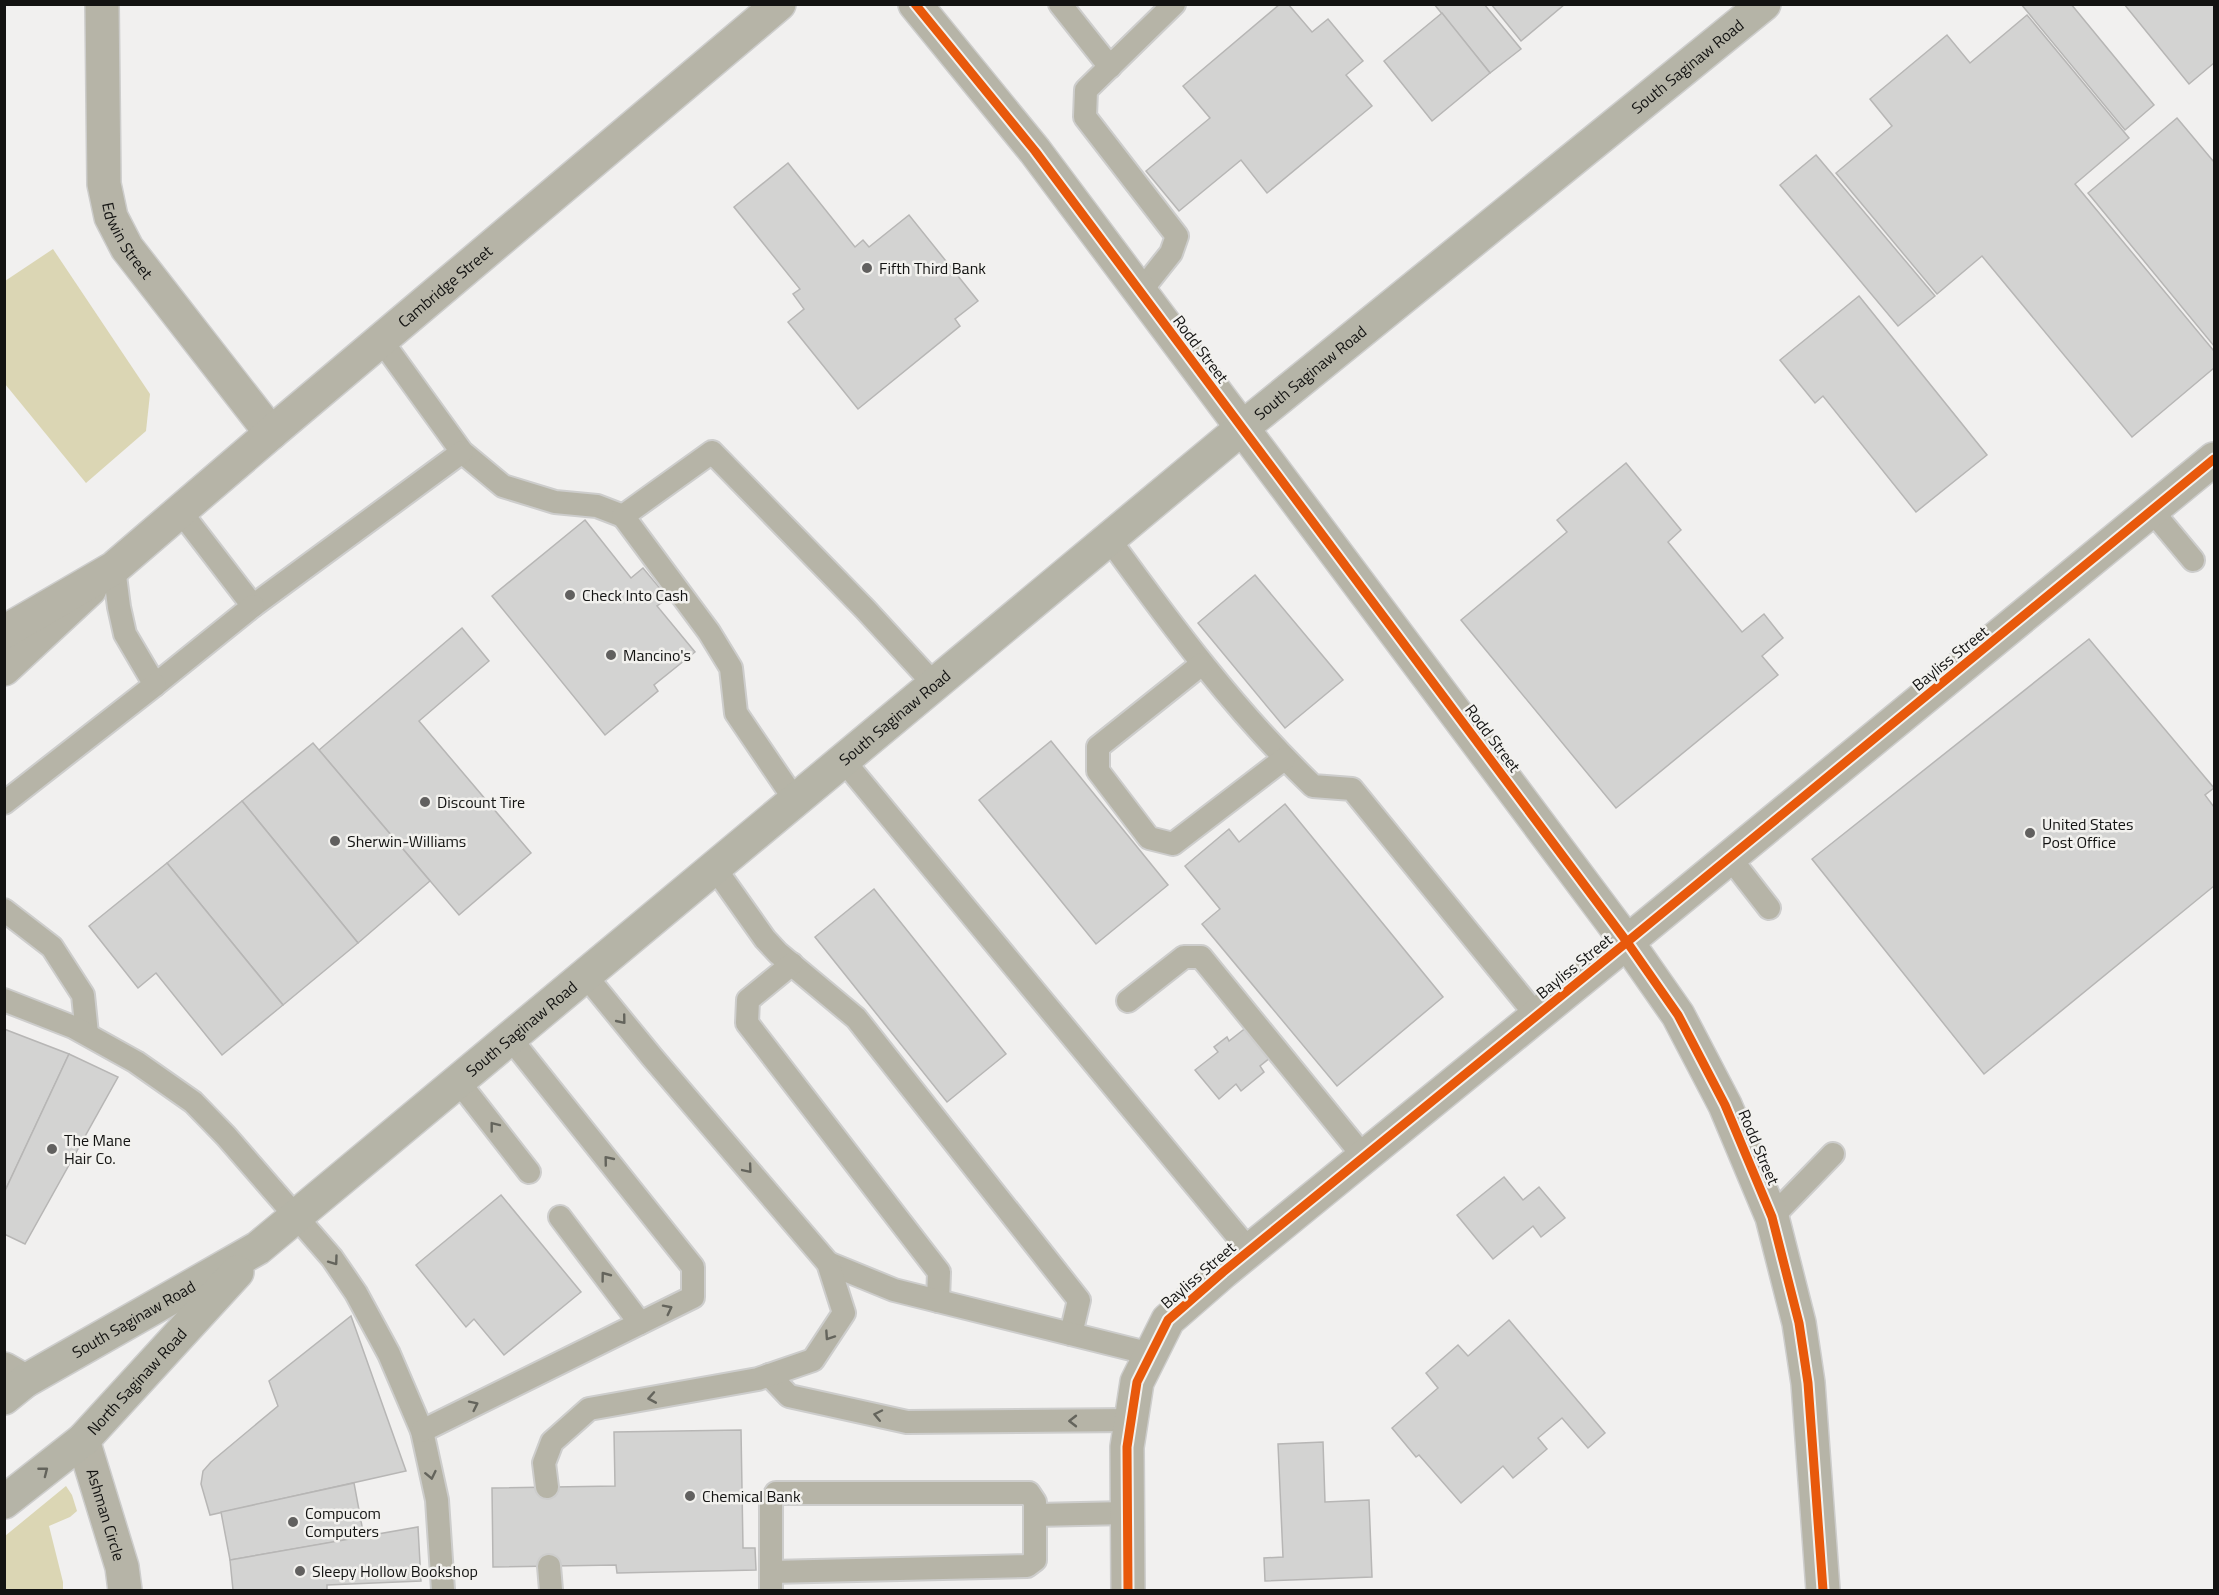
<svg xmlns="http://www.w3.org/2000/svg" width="2219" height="1595" font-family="'Titillium Web',sans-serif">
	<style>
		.green { fill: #dbd6b4 }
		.building { fill: #d3d3d2; stroke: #b7b6b5; stroke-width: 1.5 }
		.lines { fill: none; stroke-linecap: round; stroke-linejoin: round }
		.service-casing { stroke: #cdcdcc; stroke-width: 26 }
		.minor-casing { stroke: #cdcdcc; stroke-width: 36 }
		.tertiary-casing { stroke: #cdcdcc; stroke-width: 36 }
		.secondary-casing { stroke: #cdcdcc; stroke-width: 36 }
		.service { stroke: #b6b4a7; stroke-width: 22 }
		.minor { stroke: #b6b4a7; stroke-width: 33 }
		.tertiary { stroke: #b6b4a7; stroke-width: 33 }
		.secondary { stroke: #b5b4a7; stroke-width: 33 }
		.cycleway-casing { stroke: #f2f1ee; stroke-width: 13 }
		.cycleway { stroke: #e8590c; stroke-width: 9 }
		.oneway { stroke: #64645c }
		.poi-dot { fill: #61605f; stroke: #f2f1ee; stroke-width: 2 }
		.labels { text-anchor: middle; stroke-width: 5; stroke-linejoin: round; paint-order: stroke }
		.street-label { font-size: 16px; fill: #131312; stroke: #f2f1ee }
		.poi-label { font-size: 16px; fill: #131312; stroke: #f2f1ee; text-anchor: start }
	</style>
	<rect width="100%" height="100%" fill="#f1f0ef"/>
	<!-- green -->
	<g class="green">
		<path d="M53 249 150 394 146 431 86 483 5 384V281Z"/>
		<path d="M66 1486 72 1495 77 1511 70 1517 49 1526 63 1582V1590H5V1536Z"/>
	</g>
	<!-- building -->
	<g class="building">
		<path d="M1280 4H1288L1312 32 1328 19 1363 61 1346 75 1372 106 1267 193 1241 160 1179 211 1146 171 1210 118 1183 86Z"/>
		<path d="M1434 4H1484L1521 49 1490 73Z"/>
		<path d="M1491 4H1565L1521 41Z"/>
		<path d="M2021 4H2071L2154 105 2125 130Z"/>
		<path d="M2124 4H2214V63L2189 84Z"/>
		<path d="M1442 13 1490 73 1432 121 1384 61Z"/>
		<path d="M2027 15 2129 138 2075 184 2214 351V368L2132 437 1982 256 1937 294 1836 173 1892 126 1870 99 1947 35 1970 63Z"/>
		<path d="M2177 118 2214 162V346L2088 193Z"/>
		<path d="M1816 155 1935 296 1898 326 1780 185Z"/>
		<path d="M788 163 855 247 863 240 869 247 909 215 978 301 955 319 960 326 858 409 788 322 804 309 793 294 800 289 734 207Z"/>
		<path d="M1859 296 1987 455 1916 512 1823 396 1815 403 1780 360Z"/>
		<path d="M1626 463 1681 530 1668 542 1742 632 1764 614 1783 638 1762 656 1778 675 1616 808 1461 620 1567 532 1557 520Z"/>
		<path d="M585 520 631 578 643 568 668 598 657 606 695 652 654 685 658 691 605 735 492 596Z"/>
		<path d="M1255 575 1343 680 1285 728 1198 623Z"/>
		<path d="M462 628 489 661 419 721 531 853 459 915 319 750Z"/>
		<path d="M2089 639 2214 788 2205 795 2214 807V886L1984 1074 1812 859Z"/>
		<path d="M1051 741 1168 885 1096 944 979 800Z"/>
		<path d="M313 743 430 881 358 943 242 801Z"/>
		<path d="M242 801 358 943 283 1005 167 863Z"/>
		<path d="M1285 804 1443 997 1337 1086 1202 924 1220 909 1185 866 1229 829 1239 842Z"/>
		<path d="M167 863 283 1005 222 1055 156 973 138 988 89 926Z"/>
		<path d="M874 889 1006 1054 947 1102 815 937Z"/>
		<path d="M1252 1023 1276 1053 1260 1066 1264 1072 1241 1091 1236 1084 1219 1099 1195 1070 1218 1052 1214 1047 1227 1037 1229 1041Z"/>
		<path d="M4 1029 69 1054 4 1193Z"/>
		<path d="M69 1054 118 1077 25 1244 4 1234V1193Z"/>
		<path d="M1504 1177 1523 1200 1539 1187 1565 1218 1541 1237 1533 1226 1493 1259 1457 1215Z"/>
		<path d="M501 1195 581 1292 504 1355 474 1319 466 1327 416 1265Z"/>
		<path d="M351 1316 406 1471 210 1515 201 1484 203 1471 211 1462 278 1406 269 1381Z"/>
		<path d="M1509 1320 1605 1433 1588 1448 1562 1418 1538 1438 1547 1449 1513 1478 1503 1466 1461 1503 1419 1455 1416 1457 1392 1428 1438 1388 1426 1373 1458 1345 1468 1356Z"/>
		<path d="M741 1430 743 1548H755L756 1570 617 1573 616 1565 493 1567 492 1488 615 1486 614 1432Z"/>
		<path d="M1323 1442 1325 1502 1369 1500 1372 1577 1265 1581 1264 1558 1283 1557 1278 1444Z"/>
		<path d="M354 1483 364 1537 230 1560 221 1512Z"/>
		<path d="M418 1527 421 1581 327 1585V1590H233L230 1560Z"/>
	</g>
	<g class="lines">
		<!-- service casing -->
		<g class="service-casing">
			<g id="service">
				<path d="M1060 4 1110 67"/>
				<path d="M1140 292 1171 253 1177 236 1085 117 1086 90 1174 4"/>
				<path d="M381 340 462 452 503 486 555 502 597 506 623 516"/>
				<path d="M180 511 253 606 462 452"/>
				<path d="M2152 511 2193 560"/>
				<path d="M1109 539C1172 626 1236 712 1313 786L1352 789 1537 1016"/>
				<path d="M114 568 119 607 125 634 155 685 253 606"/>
				<path d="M1202 664 1098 747V771L1149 838 1173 844 1284 759"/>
				<path d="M843 760 1249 1250"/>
				<path d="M795 800 736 713 731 668 709 632 623 516 712 452 865 609 934 684"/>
				<path d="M4 803 155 685"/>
				<path d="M1730 858 1769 908"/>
				<path d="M714 867 765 939 778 953 856 1018 1079 1300 1071 1334"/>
				<path d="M4 910 52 947 83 995 87 1034"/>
				<path d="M792 964 748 1000 747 1023 939 1272 938 1301"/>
				<path d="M4 1000 73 1027 136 1062 193 1102 226 1136 332 1258 356 1293 389 1354 422 1431 437 1500 443 1590"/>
				<path d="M1128 1001 1184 957H1201L1364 1157"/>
				<path d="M458 1081 529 1172"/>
				<path d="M560 1217 640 1323"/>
				<path d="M1772 1217 1833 1154"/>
				<path d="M828 1263 894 1290 1151 1354"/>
				<path d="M769 1375 789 1396 907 1422 1131 1420"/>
				<path d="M422 1431 693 1297V1267L510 1038"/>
				<path d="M547 1487 544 1463 552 1442 589 1409 758 1379 813 1360 844 1313 828 1263 652 1057 585 975"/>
				<path d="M1035 1515 1127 1513"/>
				<path d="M549 1566 551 1590"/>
				<path d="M771 1590V1502L776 1493H1029L1035 1502V1560L1027 1566 771 1572"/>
			</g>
		</g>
		<!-- minor casing -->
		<g class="minor-casing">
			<g id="minor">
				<path id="s1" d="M102 4 104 184 111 217 127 248 271 433"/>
				<path d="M4 669 90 589"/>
				<path d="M4 1369 25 1381"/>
				<path id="s2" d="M83 1440 122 1567 125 1590"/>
				<path d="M1128 1590 1127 1447 1137 1382 1168 1320 1223 1272 1627 942 2214 459"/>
			</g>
		</g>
		<!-- tertiary casing -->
		<g class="tertiary-casing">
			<g id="tertiary">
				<path d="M915 4 1035 151 1627 942 1678 1015 1725 1105 1772 1217 1799 1323 1808 1383 1823 1590"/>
				<path id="s3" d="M4 632 114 568 271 433 779 4"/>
			</g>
		</g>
		<!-- secondary casing -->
		<g class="secondary-casing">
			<g id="secondary">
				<path id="s4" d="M4 1398 25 1381 258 1248 1242 428 1764 4"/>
				<path id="s5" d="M4 1502 83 1440 237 1272"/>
			</g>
		</g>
		<!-- service -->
		<use href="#service" class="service"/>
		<!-- minor -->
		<use href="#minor" class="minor"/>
		<!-- tertiary -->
		<use href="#tertiary" class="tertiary"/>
		<!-- secondary -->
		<use href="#secondary" class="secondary"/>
		<!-- cycleway casing -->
		<g class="cycleway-casing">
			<g id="cycleway">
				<path d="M915 4 1035 151 1627 942 1678 1015 1725 1105 1772 1217 1799 1323 1808 1383 1823 1590"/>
				<path d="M1128 1590 1127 1447 1137 1382 1168 1320 1223 1272 1627 942 2214 459"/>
			</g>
		</g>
		<!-- cycleway -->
		<use href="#cycleway" class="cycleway"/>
	</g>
	<!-- one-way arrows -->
	<defs><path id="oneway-chevron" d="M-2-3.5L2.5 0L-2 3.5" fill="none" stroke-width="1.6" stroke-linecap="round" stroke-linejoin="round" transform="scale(1.5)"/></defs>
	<g class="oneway">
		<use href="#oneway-chevron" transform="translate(622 1020) rotate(51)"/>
		<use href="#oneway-chevron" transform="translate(494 1126) rotate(-128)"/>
		<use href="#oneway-chevron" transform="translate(608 1160) rotate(-129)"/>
		<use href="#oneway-chevron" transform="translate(748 1169) rotate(50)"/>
		<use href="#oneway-chevron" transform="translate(334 1261) rotate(54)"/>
		<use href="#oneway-chevron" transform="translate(605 1276) rotate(-127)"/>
		<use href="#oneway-chevron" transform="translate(668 1309) rotate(-27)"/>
		<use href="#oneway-chevron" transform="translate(829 1336) rotate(124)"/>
		<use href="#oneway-chevron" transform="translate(652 1398) rotate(170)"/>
		<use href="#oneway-chevron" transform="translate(474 1405) rotate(-26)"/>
		<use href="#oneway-chevron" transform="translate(878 1415) rotate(-168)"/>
		<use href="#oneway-chevron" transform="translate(1073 1421) rotate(180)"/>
		<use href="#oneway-chevron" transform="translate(44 1471) rotate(-38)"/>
		<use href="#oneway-chevron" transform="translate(431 1475) rotate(78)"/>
	</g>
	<!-- markers -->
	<g class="poi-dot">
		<circle cx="867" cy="268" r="6"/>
		<circle cx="570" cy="595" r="6"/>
		<circle cx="611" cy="655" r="6"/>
		<circle cx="425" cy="802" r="6"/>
		<circle cx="2030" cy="833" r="6"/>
		<circle cx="335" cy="841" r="6"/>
		<circle cx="52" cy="1149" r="6"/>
		<circle cx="690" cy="1496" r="6"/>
		<circle cx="293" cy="1522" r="6"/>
		<circle cx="300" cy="1571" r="6"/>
	</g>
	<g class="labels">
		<!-- street labels -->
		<g class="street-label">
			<text dy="6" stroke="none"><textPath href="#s4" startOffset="2150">South Saginaw Road</textPath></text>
			<text dy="6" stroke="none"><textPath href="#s1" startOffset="242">Edwin Street</textPath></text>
			<text dy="6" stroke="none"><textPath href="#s3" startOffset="562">Cambridge Street</textPath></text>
			<text transform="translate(1201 349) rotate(53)" y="6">Rodd Street</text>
			<text dy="6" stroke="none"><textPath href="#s4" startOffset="1664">South Saginaw Road</textPath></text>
			<text transform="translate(1950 658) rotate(-39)" y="6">Bayliss Street</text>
			<text dy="6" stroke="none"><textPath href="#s4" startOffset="1124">South Saginaw Road</textPath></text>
			<text transform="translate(1493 738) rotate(53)" y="6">Rodd Street</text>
			<text transform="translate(1574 966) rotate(-39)" y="6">Bayliss Street</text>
			<text dy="6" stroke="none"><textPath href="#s4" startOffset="638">South Saginaw Road</textPath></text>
			<text transform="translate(1759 1147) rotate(67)" y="6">Rodd Street</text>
			<text transform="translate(1198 1275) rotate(-41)" y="6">Bayliss Street</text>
			<text dy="6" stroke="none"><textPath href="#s4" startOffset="152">South Saginaw Road</textPath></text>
			<text dy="6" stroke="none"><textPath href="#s5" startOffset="180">North Saginaw Road</textPath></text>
			<text dy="6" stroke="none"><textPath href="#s2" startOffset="78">Ashman Circle</textPath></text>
		</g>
		<!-- poi labels -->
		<g class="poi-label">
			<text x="879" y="274">Fifth Third Bank</text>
			<text x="582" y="601">Check Into Cash</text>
			<text x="623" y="661">Mancino's</text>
			<text x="437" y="808">Discount Tire</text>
			<text x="2042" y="830">United States<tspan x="2042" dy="18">Post Office</tspan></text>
			<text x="347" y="847">Sherwin-Williams</text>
			<text x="64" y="1146">The Mane<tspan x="64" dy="18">Hair Co.</tspan></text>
			<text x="702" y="1502">Chemical Bank</text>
			<text x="305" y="1519">Compucom<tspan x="305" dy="18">Computers</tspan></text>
			<text x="312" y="1577">Sleepy Hollow Bookshop</text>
		</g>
	</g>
	<!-- border -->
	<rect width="2219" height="1595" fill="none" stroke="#131312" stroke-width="12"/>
</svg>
